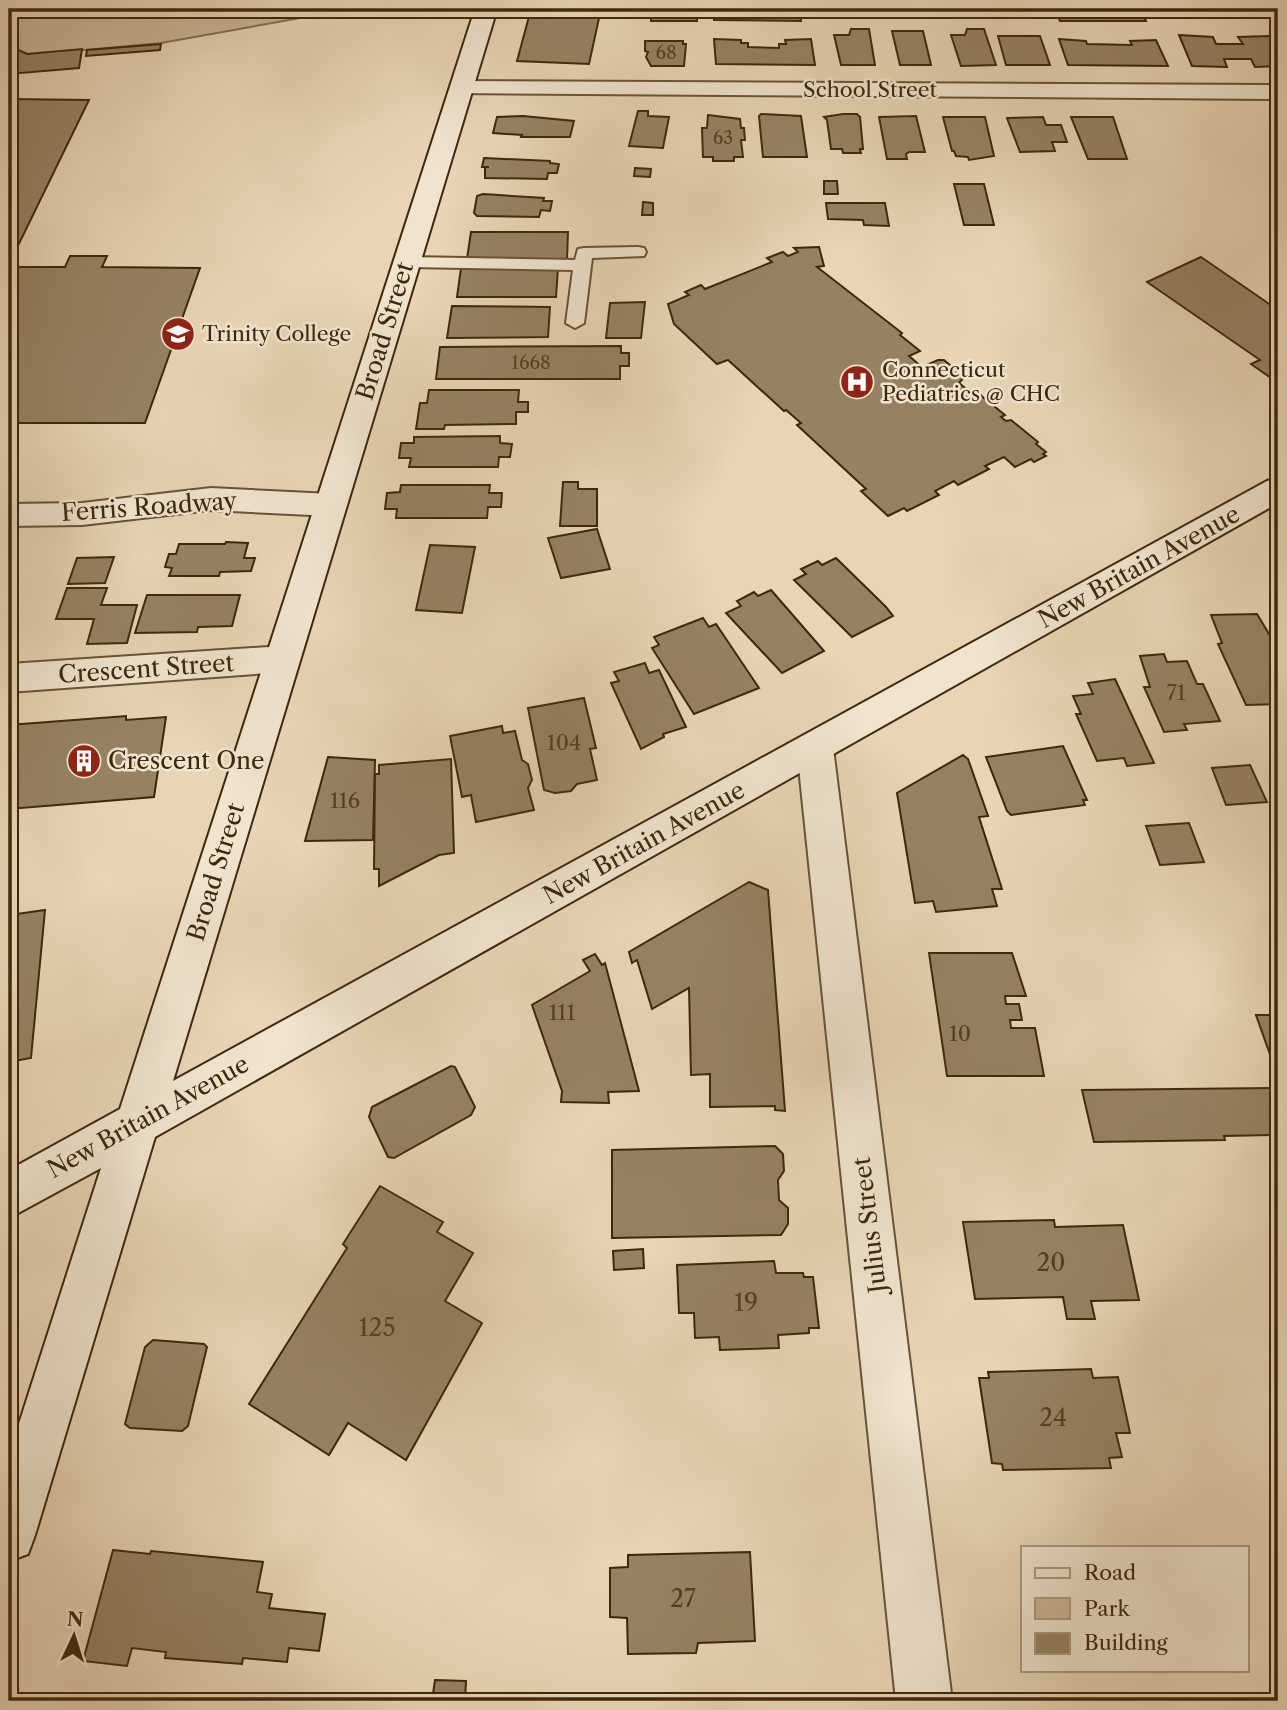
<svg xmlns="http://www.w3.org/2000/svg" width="1287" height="1710" font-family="'Libre Caslon Text',serif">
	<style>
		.green { fill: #cbb898; stroke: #847052; stroke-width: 2 }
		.building { fill: #968263; stroke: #3e280b; stroke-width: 2 }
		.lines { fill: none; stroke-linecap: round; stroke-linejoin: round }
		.service-casing { stroke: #685336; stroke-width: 4 }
		.minor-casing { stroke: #685336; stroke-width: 4 }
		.secondary-casing { stroke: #3e280b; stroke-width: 4 }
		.service { fill: #f0e4cf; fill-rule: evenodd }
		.minor { fill: #f0e4cf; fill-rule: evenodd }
		.secondary { fill: #f0e4cf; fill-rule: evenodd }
		.labels { text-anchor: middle; stroke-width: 5; stroke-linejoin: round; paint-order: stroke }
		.far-number-label { font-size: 18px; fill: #543e21 }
		.far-street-label { font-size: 21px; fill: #3e280b; stroke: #f0e4cf }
		.far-poi-label { font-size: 21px; fill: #3e280b; stroke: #f0e4cf; text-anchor: start }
		.number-label { font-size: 21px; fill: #543e21 }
		.street-label { font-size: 24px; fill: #3e280b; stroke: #f0e4cf }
		.poi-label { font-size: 24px; fill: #3e280b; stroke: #f0e4cf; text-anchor: start }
		.near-number-label { font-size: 24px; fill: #543e21 }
	</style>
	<rect width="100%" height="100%" fill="#e8d5b5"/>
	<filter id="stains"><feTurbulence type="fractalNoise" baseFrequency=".00286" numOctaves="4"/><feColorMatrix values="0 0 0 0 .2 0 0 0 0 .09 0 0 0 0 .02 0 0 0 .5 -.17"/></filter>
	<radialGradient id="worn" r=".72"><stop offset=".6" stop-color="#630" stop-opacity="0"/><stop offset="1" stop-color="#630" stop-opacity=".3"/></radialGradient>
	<!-- green -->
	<path class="green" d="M9 9H350L161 43 30 55 9 46Z"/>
	<!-- building -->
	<g class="building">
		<path d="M531 9H601L589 64 517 61Z"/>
		<path d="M651 9H696L697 21H651Z"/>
		<path d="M713 9H799L801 21 714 20Z"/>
		<path d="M1055 9H1141L1146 21H1060Z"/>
		<path d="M851 29H869L875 65H841L834 35H849Z"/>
		<path d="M967 29H984L996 65 961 66 951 35H965Z"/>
		<path d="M892 31H923L931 65H900Z"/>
		<path d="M1179 35 1213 37 1216 44H1243L1238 37 1270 36 1278 46V66L1255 67 1251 59H1224L1227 67 1192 66Z"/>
		<path d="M998 36H1040L1050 65H1006Z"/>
		<path d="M714 39 741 40V43H748V47L779 48V44H786L785 40 811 39 815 65 716 64Z"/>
		<path d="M1059 39 1086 41 1087 44 1132 45 1130 41 1156 40 1168 66 1068 65Z"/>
		<path d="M645 41H683V44H686L684 66H651L646 57 648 52 645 51Z"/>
		<path d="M161 44 160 50 86 56 87 50Z"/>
		<path d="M9 46 27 54 82 49 79 68 9 74Z"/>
		<path d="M9 99 89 100 12 258H9Z"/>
		<path d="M638 111H648V116L669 117 663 148 629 146Z"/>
		<path d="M761 114 801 116 807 157H763L759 116Z"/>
		<path d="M843 114H857L860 117 863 149H860L861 153H843L842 149H831L827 120 824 117Z"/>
		<path d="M708 115 740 119 741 128H744L745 140H741L743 157H734V161H713V157H703L702 128H707Z"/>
		<path d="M523 116 574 121 570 137H521L522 135 493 133 497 117Z"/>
		<path d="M916 116 925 152H909L906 154 907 159H887L879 117Z"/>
		<path d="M943 117H985L994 156 969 160 968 157 956 156 954 151H952Z"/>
		<path d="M1043 117 1046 125H1061L1067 142H1052L1055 151 1020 152 1007 118Z"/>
		<path d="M1071 117H1113L1127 159H1088Z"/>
		<path d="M484 158 550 161V163L559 164 557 173H548L547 179 485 178V167H489H482Z"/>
		<path d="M635 168 651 169 650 177 634 176Z"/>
		<path d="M824 181H837L838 194H824Z"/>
		<path d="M954 184H984L994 225H964Z"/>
		<path d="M483 194 544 198 543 201H552L550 211 541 210 539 217 477 216 474 213 477 196Z"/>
		<path d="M643 202 653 203V215H642Z"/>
		<path d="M826 203H885L889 226 864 225 863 220 828 219Z"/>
		<path d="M471 232H568L567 259H467Z"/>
		<path d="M819 247 824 266 817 267 902 333 900 335 920 351 909 356 922 367 938 360H944L964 377 959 383 975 396 979 394 1005 415 1001 417 1006 421 1011 420 1038 442 1036 444 1046 452 1043 454 1046 456 1034 462 1031 459 1015 467 1004 457 985 466 989 469 958 485 954 481 935 491 939 495 907 511 904 508 888 516 861 491 866 489 797 425 801 423 786 410 784 411 728 360 717 364 674 324 668 304 689 295 685 292 701 285 705 289 772 262 767 258 783 252 788 256 798 252 794 248Z"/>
		<path d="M70 256H107L102 267 200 268 145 423H9V267H65Z"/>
		<path d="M1201 257 1278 310V383L1251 364 1260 360 1147 282Z"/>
		<path d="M461 268H558L556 297H457Z"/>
		<path d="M645 302 641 338H606L610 303Z"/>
		<path d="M452 306 550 307 548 337 447 338Z"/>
		<path d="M621 346V353H629V366H620V379H436L440 347Z"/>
		<path d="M429 390H519L518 402H528V412H516V424L445 425 444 429H416L420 403H427Z"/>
		<path d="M500 436V443L512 444 510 457H499L498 467H409L411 458H399L401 443H414V437Z"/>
		<path d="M563 482H578V489H597V526H560Z"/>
		<path d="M401 485H490L489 493H502L501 507H488L487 518H396L397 509H385L387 493 400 492Z"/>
		<path d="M597 529 610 569 561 578 548 538Z"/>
		<path d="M226 542 248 543 244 558H255L251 571 220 572 219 576H169L172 568 165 567 169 554H176L179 544H225Z"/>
		<path d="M430 545 475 547 462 613 416 610Z"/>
		<path d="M114 557 105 583 68 584 77 558Z"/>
		<path d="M836 558 886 607 893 616 852 637 794 580 806 574 801 569 818 561 822 565Z"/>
		<path d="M1278 578V605L1270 579Z"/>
		<path d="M67 588H107L101 605H137L127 643 87 644 94 619H56Z"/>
		<path d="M771 590 824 651 782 673 726 613 741 606 737 601 754 592 758 596Z"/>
		<path d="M147 595H240L232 626 198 627 197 632 135 633Z"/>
		<path d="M1257 614 1278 649V704L1246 705 1218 644 1222 643 1211 615Z"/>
		<path d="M703 618 709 627 716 624 759 688 694 714 652 648 659 645 654 637Z"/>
		<path d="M1164 654 1167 662 1187 661 1197 684H1203L1220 721 1184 724 1187 730 1164 732 1144 687H1150L1140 656Z"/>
		<path d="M645 663 649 673 659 670 686 727 663 734 664 737 641 749 611 683 619 681 614 672Z"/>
		<path d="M1115 679 1154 763 1127 766 1124 758 1097 761 1076 714H1081L1073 696 1093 694 1088 683Z"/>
		<path d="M584 698 596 748 590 749 597 780 577 784 571 791 555 793 544 790 528 708Z"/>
		<path d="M126 716V720L166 717 154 797 9 809V725Z"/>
		<path d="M502 726 503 733 515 731 522 760 528 764 532 780 528 788 534 810 476 822 471 795 462 797 450 736Z"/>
		<path d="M1063 746 1087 800H1083L1085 805 1011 815 1007 811 986 757Z"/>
		<path d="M963 755 968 759 988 816 979 817 1002 889H992L997 906 936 912 933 901 915 903 897 793Z"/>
		<path d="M328 757 375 760 373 840 305 841Z"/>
		<path d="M451 759 454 853 439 855 379 886V869H374L375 774H379V765Z"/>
		<path d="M1250 765 1267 802 1226 805 1212 768Z"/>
		<path d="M1189 823 1204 862 1160 865 1146 826Z"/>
		<path d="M749 882 768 890 785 1111 775 1110V1106L710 1107V1074L691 1075 689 988 652 1009 637 960 632 963 629 952Z"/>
		<path d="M45 910 31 1058 9 1062V915Z"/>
		<path d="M929 953H1012L1026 996H1005L1006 1004H1019L1022 1020H1010L1011 1028H1035L1044 1076H947Z"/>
		<path d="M595 954 602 965 605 963 639 1091 608 1092 609 1103 561 1102 562 1091 532 1005 590 971 583 960Z"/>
		<path d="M1256 1015H1278V1074H1277Z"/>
		<path d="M451 1066 455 1067 475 1107 471 1115 394 1158 388 1157 369 1117 372 1107Z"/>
		<path d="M1278 1088V1135L1224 1136 1225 1140 1094 1142 1082 1090Z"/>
		<path d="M775 1146 783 1154 784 1171 778 1180 779 1200 788 1208V1224L781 1235 612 1238V1150Z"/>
		<path d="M380 1186 443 1222 437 1232 473 1253 445 1301 482 1323 406 1460 348 1423 329 1455 249 1404 347 1248 343 1244Z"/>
		<path d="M1054 1220 1055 1227 1123 1225 1139 1300 1091 1301 1095 1319H1067L1063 1297 975 1299 963 1222Z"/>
		<path d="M643 1249 644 1268 614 1270 613 1251Z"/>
		<path d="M774 1261 776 1273H803L804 1277H813L819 1328H809V1333L778 1335 779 1348 720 1350 719 1337 695 1338 694 1313H679L677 1265Z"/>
		<path d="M153 1340 204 1344 207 1347 188 1426 182 1431 130 1428 125 1424 145 1347Z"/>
		<path d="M1091 1369 1093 1378 1118 1377 1130 1433H1116L1122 1457 1109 1458 1111 1468 1003 1470 1002 1464 992 1463 979 1378H989L988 1372Z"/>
		<path d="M113 1550 150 1554 151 1551 263 1562 257 1592 272 1594 269 1608 325 1614 319 1651 289 1648 287 1662 243 1658 242 1664 165 1658 166 1652 132 1648 127 1666 83 1661Z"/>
		<path d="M750 1552 755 1641 698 1643 696 1653 628 1654 627 1618 610 1617V1568L628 1567V1555Z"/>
		<path d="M435 1680 466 1681 465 1701H432Z"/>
		<path d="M417 1697V1701H360Z"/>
	</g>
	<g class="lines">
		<!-- service casing -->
		<g class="service-casing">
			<path id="service" d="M638 247 644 248 646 252 644 256 592 258 584 323 575 328 566 323 573 270 407 267 399 262 407 257 575 260 578 249 584 248Z"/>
		</g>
		<!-- minor casing -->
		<g class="minor-casing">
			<g id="minor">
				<path d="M461 81 1278 85V99L453 93 450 88 453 83Z"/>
				<path d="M211 488 331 494 342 497 347 505 342 513 331 516 211 510 82 525 9 526V504L82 503Z"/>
				<path d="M283 646 295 650 300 659 295 668 283 672 9 692V664Z"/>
				<path d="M815 733 828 738 833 748 952 1701H896L797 748 802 738Z"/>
			</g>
		</g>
		<!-- secondary casing -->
		<g class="secondary-casing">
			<path id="secondary" d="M475 9H497L173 1081 1267 481 1278 478V503L155 1137 35 1535 28 1554 9 1561V1455L101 1168 9 1218V1170L120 1109Z"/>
		</g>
		<!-- service -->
		<use href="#service" class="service"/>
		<!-- minor -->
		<use href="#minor" class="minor"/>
		<!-- secondary -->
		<use href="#secondary" class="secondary"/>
	</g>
	<!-- icons -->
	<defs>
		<g id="university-disc" transform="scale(1.75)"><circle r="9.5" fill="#8f2418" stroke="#f0e4cf"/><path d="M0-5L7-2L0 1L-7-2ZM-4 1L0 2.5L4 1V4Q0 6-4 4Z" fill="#fff"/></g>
		<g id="hospital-disc" transform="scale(1.75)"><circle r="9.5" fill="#8f2418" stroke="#f0e4cf"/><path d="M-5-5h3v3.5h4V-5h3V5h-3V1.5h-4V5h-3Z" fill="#fff"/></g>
		<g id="building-disc" transform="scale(1.75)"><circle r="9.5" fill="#8f2418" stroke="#f0e4cf"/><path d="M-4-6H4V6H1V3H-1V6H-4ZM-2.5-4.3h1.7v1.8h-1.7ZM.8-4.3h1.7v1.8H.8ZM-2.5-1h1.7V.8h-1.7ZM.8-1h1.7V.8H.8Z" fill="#fff"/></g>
	</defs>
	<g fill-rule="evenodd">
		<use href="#university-disc" x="178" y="334"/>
		<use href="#hospital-disc" x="857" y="382"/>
		<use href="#building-disc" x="84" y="761"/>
	</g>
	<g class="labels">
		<!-- far-number labels -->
		<g class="far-number-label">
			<text x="666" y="59">68</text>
			<text x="723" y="144">63</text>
			<text x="531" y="369">1668</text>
		</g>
		<!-- far-street labels -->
		<g class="far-street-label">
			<text x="870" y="97">School Street</text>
		</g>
		<!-- far-poi labels -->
		<g class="far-poi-label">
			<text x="202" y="341">Trinity College</text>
			<text x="882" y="377">Connecticut<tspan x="882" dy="24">Pediatrics @ CHC</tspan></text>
		</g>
		<!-- number labels -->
		<g class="number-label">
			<text x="1176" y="700">71</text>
			<text x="564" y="750">104</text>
			<text x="345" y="808">116</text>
			<text x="562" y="1020">111</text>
			<text x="960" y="1041">10</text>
		</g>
		<!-- street labels -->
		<g class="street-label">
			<text transform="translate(385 331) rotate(-73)" y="8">Broad Street</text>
			<text transform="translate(149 507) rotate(-4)" y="8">Ferris Roadway</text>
			<text transform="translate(1139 567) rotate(-29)" y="8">New Britain Avenue</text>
			<text transform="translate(146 669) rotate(-4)" y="8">Crescent Street</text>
			<text transform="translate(644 843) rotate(-29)" y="8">New Britain Avenue</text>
			<text transform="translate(216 872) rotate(-73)" y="8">Broad Street</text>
			<text transform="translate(148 1117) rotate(-29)" y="8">New Britain Avenue</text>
			<text transform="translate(870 1225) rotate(-97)" y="8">Julius Street</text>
		</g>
		<!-- poi labels -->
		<g class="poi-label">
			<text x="108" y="769">Crescent One</text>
		</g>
		<!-- near-number labels -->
		<g class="near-number-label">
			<text x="1051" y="1271">20</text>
			<text x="746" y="1311">19</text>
			<text x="377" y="1336">125</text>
			<text x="1053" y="1426">24</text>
			<text x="683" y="1607">27</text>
		</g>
	</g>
	<!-- margin -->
	<rect width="1287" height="1710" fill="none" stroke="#e8d5b5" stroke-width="35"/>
	<rect x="10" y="10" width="1266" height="1689" fill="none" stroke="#3e280b" stroke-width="3.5"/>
	<rect x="18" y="18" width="1252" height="1675" fill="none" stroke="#3e280b" stroke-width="2"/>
	<!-- legend -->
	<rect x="1021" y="1546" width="228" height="126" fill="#f0e4cf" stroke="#a99981" stroke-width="2"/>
	<rect x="1035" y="1568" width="35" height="10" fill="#f0e4cf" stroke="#a99981" stroke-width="2"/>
	<text x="1084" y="1580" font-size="21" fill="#3e280b">Road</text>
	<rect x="1035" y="1598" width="35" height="21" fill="#cbb898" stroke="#a99981" stroke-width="2"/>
	<text x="1084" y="1616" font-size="21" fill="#3e280b">Park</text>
	<rect x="1035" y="1633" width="35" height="21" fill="#968263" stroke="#a99981" stroke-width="2"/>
	<text x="1084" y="1650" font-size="21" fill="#3e280b">Building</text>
	<!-- north arrow -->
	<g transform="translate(74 1636) rotate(4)" stroke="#f0e4cf" stroke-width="5" paint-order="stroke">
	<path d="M0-5L12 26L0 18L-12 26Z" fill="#3e280b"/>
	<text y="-10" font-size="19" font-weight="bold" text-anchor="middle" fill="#3e280b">N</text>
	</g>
	<rect width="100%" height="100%" filter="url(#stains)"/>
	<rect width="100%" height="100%" fill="url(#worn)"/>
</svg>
